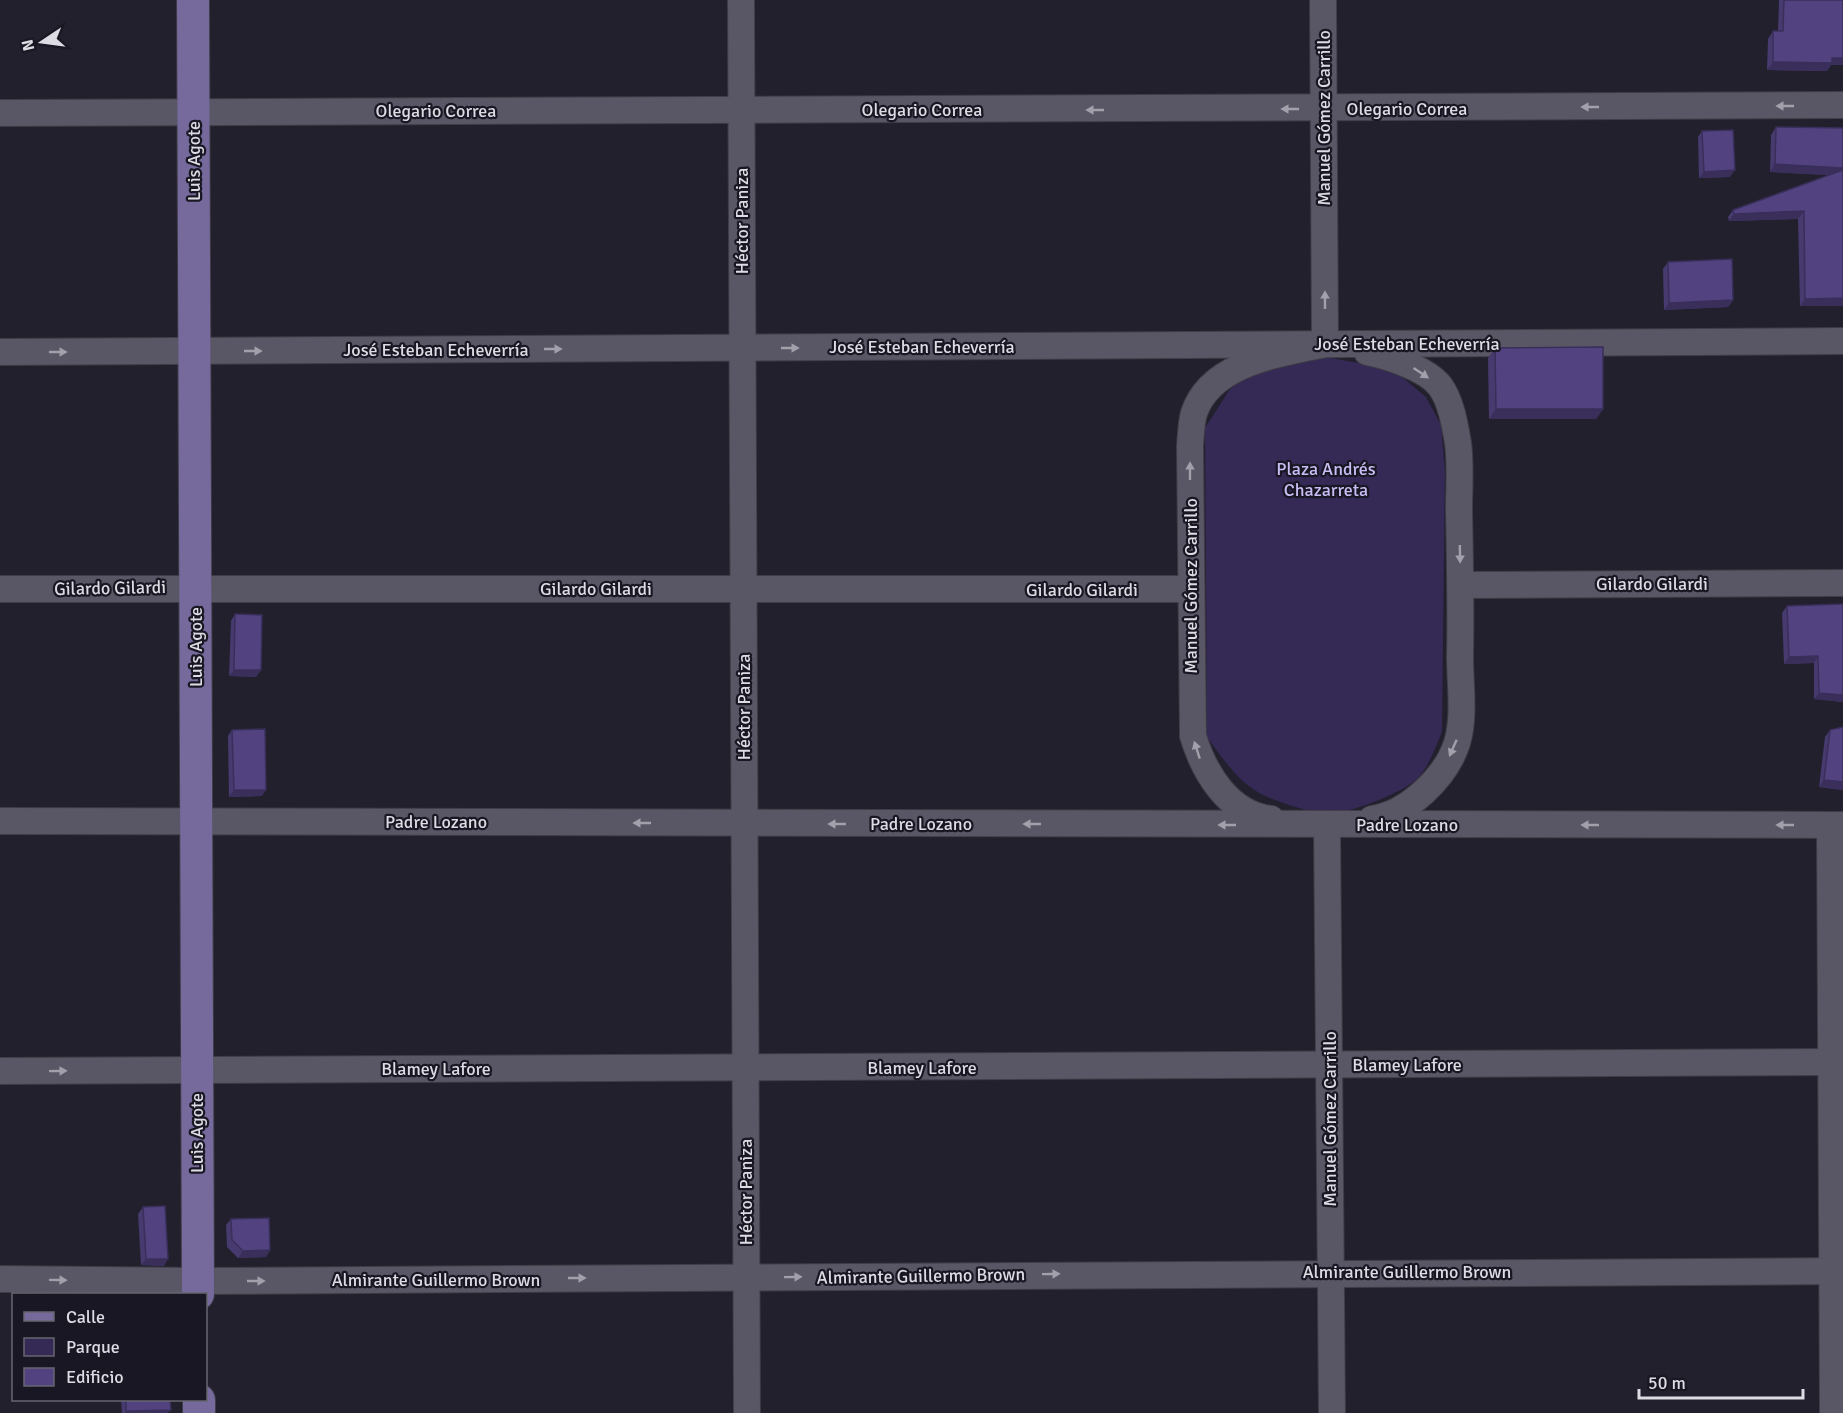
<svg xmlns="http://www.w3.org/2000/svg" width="1843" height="1413" font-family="Signika,sans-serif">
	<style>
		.green { fill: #352955 }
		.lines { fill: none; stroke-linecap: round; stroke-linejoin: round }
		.minor-casing { stroke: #3e3c46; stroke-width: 28 }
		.major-casing { stroke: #3e3c46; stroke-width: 34 }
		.minor { stroke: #595765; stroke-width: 26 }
		.major { stroke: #756a9b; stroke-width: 32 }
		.wall { fill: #473a6e }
		.shaded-wall { fill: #392f5a }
		.building { fill: #524380; stroke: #392f5a; stroke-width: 1.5 }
		.oneway { fill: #a2a0ab }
		.labels { text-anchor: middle; stroke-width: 4.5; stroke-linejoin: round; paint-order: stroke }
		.street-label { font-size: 18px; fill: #dddce4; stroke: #191723 }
		.park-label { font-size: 18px; fill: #c8bdf4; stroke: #191723 }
	</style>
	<rect width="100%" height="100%" fill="#22202c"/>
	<!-- green -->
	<path class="green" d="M1325 357 1370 365 1402 377 1426 397 1441 425 1445 471 1442 732C1435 748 1427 773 1412 783 1395 795 1351 813 1330 813 1311 814 1272 801 1256 791 1236 779 1220 755 1207 737L1205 428 1230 389 1253 371Z"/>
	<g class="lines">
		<!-- minor casing -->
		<g class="minor-casing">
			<g id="minor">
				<path d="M741 0 747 1413"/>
				<path d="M0 113 1843 105"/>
				<path d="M0 352 1843 341"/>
				<path d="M1367 352C1388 356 1427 369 1440 386 1451 401 1455 425 1458 443 1461 464 1459 489 1459 511 1460 559 1461 608 1460 657 1460 684 1465 717 1457 743 1446 777 1408 814 1372 819"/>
				<path d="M1461 585 1843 583"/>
				<path d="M0 589H1191"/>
				<path d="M1271 819C1228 814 1204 772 1193 736L1190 446C1191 435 1191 423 1194 413 1211 362 1281 354 1325 344L1323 0"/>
				<path d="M0 821 1843 825"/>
				<path d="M1327 825 1332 1413"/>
				<path d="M1830 825 1833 1413"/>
				<path d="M0 1071 1843 1062"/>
				<path d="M0 1279 198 1281 1843 1271"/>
			</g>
		</g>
		<!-- major casing -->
		<g class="major-casing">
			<g id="major">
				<path d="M193 0 198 1294"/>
				<path d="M199 1400V1413"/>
			</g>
		</g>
		<!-- minor -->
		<use href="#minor" class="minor"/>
		<!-- major -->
		<use href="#major" class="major"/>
	</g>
	<!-- wall -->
	<g class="wall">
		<path d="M1779 0H1843L1831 65 1827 71 1767 70 1768 39 1773 31H1778Z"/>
		<path d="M1776 127 1843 128V306H1800L1798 219 1729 221 1728 217 1733 210 1829 175 1770 172 1771 135Z"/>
		<path d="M1702 131 1730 177 1699 178 1698 137Z"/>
		<path d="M1668 262 1733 300 1728 307 1664 310 1663 269Z"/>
		<path d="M1495 348 1603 409 1596 419H1489L1488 358Z"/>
		<path d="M1843 604V702L1814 699V663L1784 664 1782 613 1787 606Z"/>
		<path d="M235 614 261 670 256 677 229 676 231 621Z"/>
		<path d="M232 730 262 796 229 797 228 736Z"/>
		<path d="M1830 730 1843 790 1819 787 1825 737Z"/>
		<path d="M143 1207 164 1266 141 1265 138 1214Z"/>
		<path d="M231 1219 270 1250 266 1257 238 1258 227 1247 226 1225Z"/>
		<path d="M121 1400H170L168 1413H122Z"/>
	</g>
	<!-- shaded-wall -->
	<g class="shaded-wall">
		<path d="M1832 58H1843V65H1831L1827 71 1767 70 1773 62Z"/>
		<path d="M1775 164 1843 168V176L1770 172Z"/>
		<path d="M1735 170 1730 177 1699 178 1704 172Z"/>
		<path d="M1804 211 1798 219 1729 221 1734 214Z"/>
		<path d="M1843 298V306H1800L1805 299Z"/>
		<path d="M1733 300 1728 307 1664 310 1669 303Z"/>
		<path d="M1496 409H1603L1596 419H1489Z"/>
		<path d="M1818 656 1814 663 1784 664 1789 657Z"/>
		<path d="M234 670H261L256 677 229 676Z"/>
		<path d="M1819 693 1843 695V702L1814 699Z"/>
		<path d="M1824 780 1843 782V790L1819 787Z"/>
		<path d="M234 790H266L262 796 229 797Z"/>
		<path d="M270 1250 266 1257 238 1258 243 1251Z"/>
		<path d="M146 1259H168L164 1266 141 1265Z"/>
		<path d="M171 1410 168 1413H125L126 1411Z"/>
	</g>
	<!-- building -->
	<g class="building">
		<path d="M1784 0H1843V58H1832V63L1773 62V31H1783Z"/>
		<path d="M1776 127 1843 128V168L1775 164Z"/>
		<path d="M1733 130 1735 170 1704 172 1702 131Z"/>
		<path d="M1843 170V298L1805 299 1804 211 1734 214 1733 210Z"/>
		<path d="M1732 259 1733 300 1669 303 1668 262Z"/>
		<path d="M1603 347V409H1496L1495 348Z"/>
		<path d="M1843 604V695L1819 693 1818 656 1789 657 1787 606Z"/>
		<path d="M235 614 262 615 261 670H234Z"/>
		<path d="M1843 727V782L1824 780 1830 730Z"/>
		<path d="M265 729 266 790H234L232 730Z"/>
		<path d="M165 1206 168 1259H146L143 1207Z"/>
		<path d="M269 1218 270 1250 243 1251 232 1240 231 1219Z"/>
		<path d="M126 1400H170L171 1410 126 1411Z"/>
	</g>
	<!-- one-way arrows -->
	<defs><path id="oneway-solid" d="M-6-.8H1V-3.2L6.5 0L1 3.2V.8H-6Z" transform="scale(1.5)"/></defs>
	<g class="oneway">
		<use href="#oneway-solid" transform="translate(1785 106) rotate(180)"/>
		<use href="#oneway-solid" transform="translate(1590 107) rotate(180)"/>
		<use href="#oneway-solid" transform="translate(1290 109) rotate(180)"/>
		<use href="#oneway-solid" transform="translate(1095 110) rotate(180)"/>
		<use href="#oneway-solid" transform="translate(1325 300) rotate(-90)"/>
		<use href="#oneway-solid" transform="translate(790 348)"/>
		<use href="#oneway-solid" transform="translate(553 349)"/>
		<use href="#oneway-solid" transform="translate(253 351)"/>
		<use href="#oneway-solid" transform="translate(58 352)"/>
		<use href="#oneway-solid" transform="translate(1421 373) rotate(34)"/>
		<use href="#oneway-solid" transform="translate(1190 471) rotate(-90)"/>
		<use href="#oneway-solid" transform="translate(1460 554) rotate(89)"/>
		<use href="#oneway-solid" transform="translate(1453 748) rotate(114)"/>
		<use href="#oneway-solid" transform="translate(1197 750) rotate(-108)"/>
		<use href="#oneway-solid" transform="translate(642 823) rotate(-180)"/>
		<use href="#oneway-solid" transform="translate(837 824) rotate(-180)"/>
		<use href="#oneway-solid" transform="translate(1032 824) rotate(-180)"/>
		<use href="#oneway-solid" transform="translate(1227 825) rotate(-180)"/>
		<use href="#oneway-solid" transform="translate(1590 825) rotate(180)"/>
		<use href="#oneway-solid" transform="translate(1785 825) rotate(180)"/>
		<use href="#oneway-solid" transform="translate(58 1071) rotate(-1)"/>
		<use href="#oneway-solid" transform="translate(1051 1274) rotate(-1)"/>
		<use href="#oneway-solid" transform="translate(793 1277) rotate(-1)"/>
		<use href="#oneway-solid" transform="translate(577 1278)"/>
		<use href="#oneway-solid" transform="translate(58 1280) rotate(1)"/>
		<use href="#oneway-solid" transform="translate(256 1281)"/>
	</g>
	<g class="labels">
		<!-- street labels -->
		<g class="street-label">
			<text x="1407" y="115">Olegario Correa</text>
			<text x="922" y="116">Olegario Correa</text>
			<text x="436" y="117">Olegario Correa</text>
			<text transform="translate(1324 118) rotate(-90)" y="6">Manuel Gómez Carrillo</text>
			<text transform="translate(194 161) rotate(-90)" y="6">Luis Agote</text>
			<text transform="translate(742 221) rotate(-90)" y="6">Héctor Paniza</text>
			<text x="1407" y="350">José Esteban Echeverría</text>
			<text x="922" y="353">José Esteban Echeverría</text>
			<text x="436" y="356">José Esteban Echeverría</text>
			<text x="1652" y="590">Gilardo Gilardi</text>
			<text transform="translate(1191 586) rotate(-90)" y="6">Manuel Gómez Carrillo</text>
			<text transform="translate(110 588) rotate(-1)" y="6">Gilardo Gilardi</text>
			<text x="596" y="595">Gilardo Gilardi</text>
			<text x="1082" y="596">Gilardo Gilardi</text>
			<text transform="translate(196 647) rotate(-90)" y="6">Luis Agote</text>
			<text transform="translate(744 707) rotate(-90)" y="6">Héctor Paniza</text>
			<text x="436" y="828">Padre Lozano</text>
			<text x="921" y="830">Padre Lozano</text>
			<text x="1407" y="831">Padre Lozano</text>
			<text x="1407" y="1071">Blamey Lafore</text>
			<text x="922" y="1074">Blamey Lafore</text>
			<text x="436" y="1075">Blamey Lafore</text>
			<text transform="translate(1330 1119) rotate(-90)" y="6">Manuel Gómez Carrillo</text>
			<text transform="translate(197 1133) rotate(-90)" y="6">Luis Agote</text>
			<text transform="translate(746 1192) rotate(-90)" y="6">Héctor Paniza</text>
			<text x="1407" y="1278">Almirante Guillermo Brown</text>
			<text transform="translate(921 1276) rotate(-1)" y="6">Almirante Guillermo Brown</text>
			<text x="436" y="1286">Almirante Guillermo Brown</text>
		</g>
		<!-- park labels -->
		<g class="park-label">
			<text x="1326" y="475">Plaza Andrés<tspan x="1326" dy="21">Chazarreta</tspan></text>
		</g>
	</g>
	<!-- legend -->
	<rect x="12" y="1293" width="195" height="108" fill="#191723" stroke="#676670" stroke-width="1.5"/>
	<rect x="24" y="1312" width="30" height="9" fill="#756a9b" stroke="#676670" stroke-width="1.5"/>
	<text x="66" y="1323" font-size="18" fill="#dddce4">Calle</text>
	<rect x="24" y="1338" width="30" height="18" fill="#352955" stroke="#676670" stroke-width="1.5"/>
	<text x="66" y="1353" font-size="18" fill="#dddce4">Parque</text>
	<rect x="24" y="1368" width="30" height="18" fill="#524380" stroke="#676670" stroke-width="1.5"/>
	<text x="66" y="1383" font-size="18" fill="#dddce4">Edificio</text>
	<!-- north arrow -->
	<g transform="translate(42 42) rotate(257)" stroke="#191723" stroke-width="4.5" paint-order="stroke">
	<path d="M0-4.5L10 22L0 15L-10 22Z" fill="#dddce4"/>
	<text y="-9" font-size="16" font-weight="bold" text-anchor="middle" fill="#dddce4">N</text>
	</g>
	<!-- scale -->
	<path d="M1639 1389v9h164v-9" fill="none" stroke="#dddce4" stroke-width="3"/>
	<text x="1648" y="1389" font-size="18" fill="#dddce4" stroke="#191723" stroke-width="4.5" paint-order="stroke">50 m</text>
</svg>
